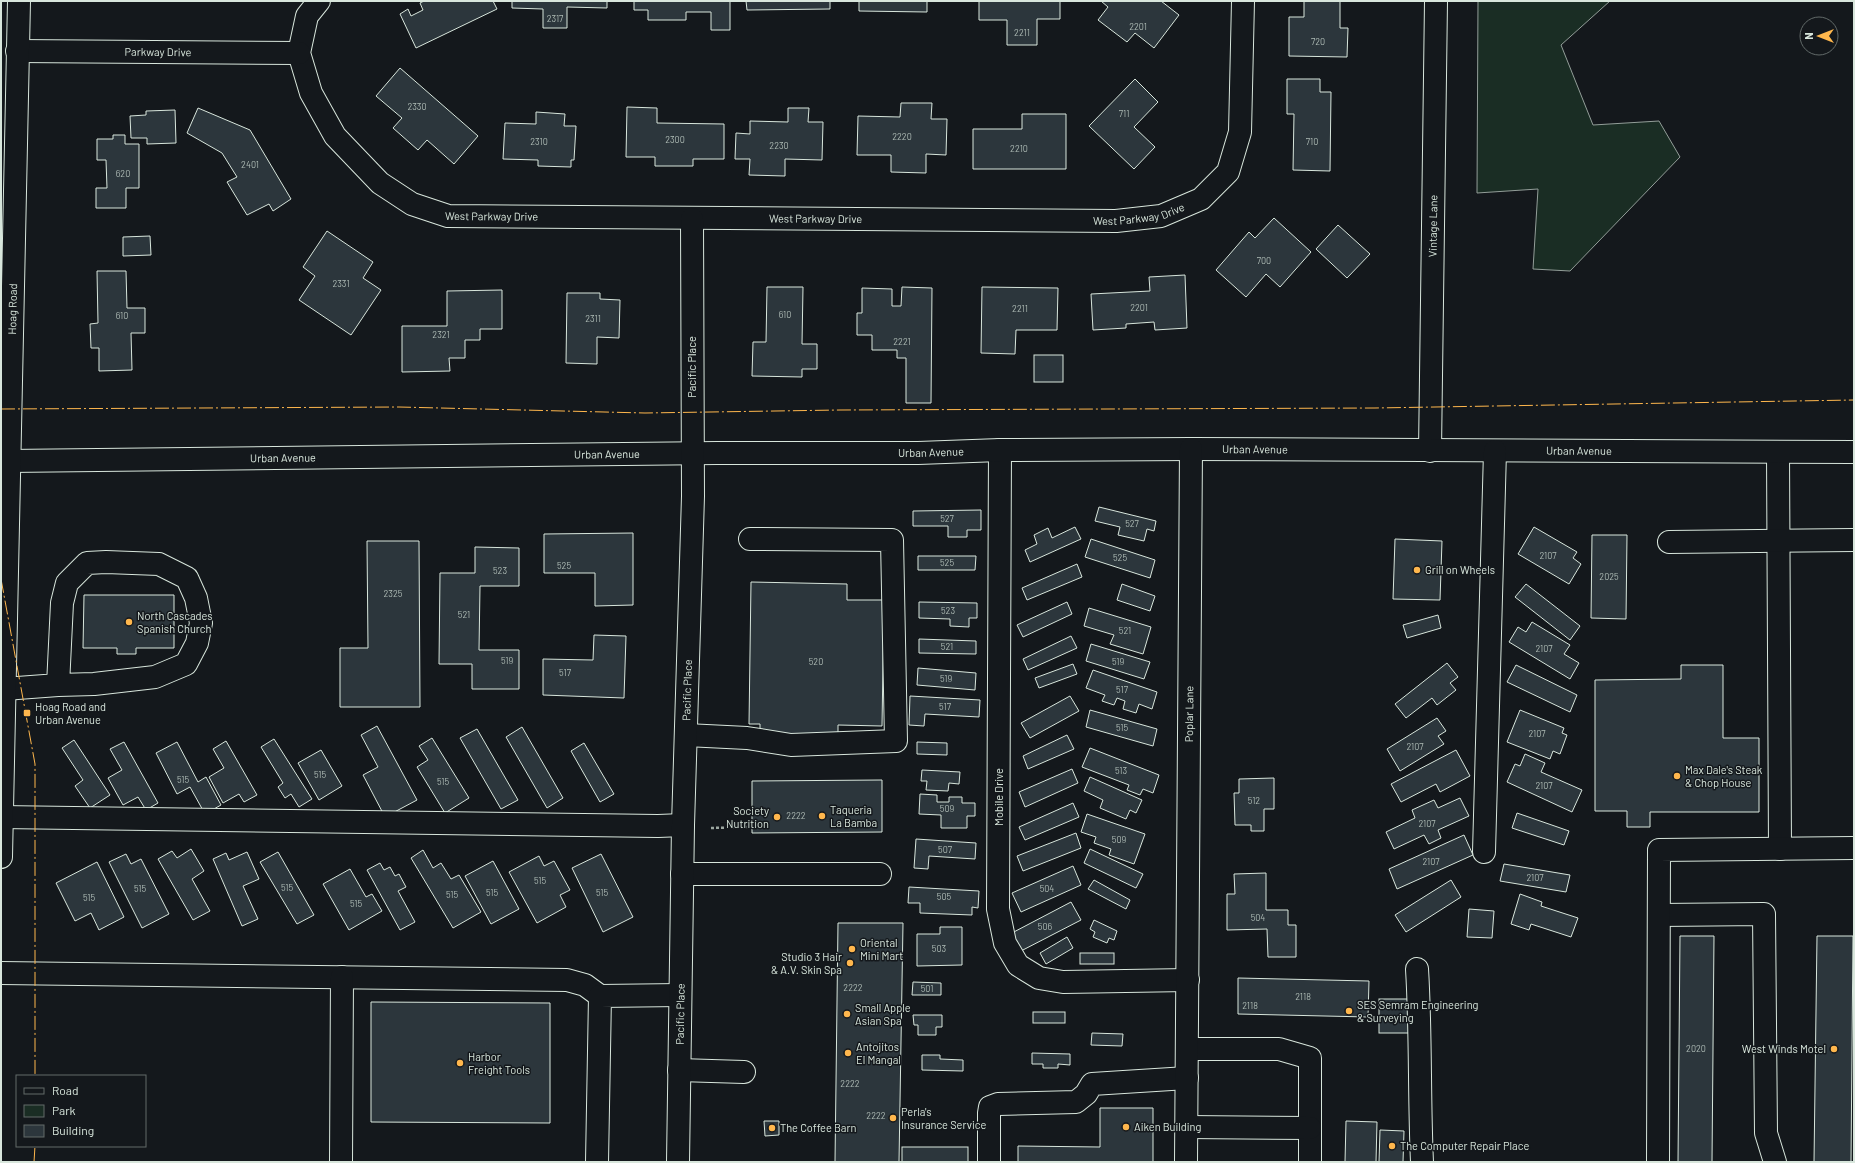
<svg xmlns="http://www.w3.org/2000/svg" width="1855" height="1163" font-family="Barlow,sans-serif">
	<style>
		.green { fill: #1a2d24; stroke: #939e99 }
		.building { fill: #2c363c; stroke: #d8e6dc }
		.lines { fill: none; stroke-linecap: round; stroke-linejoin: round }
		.minor-casing { stroke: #d8e6dc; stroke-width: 24 }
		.path { stroke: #9da8a2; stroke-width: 2.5; stroke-dasharray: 3 2; stroke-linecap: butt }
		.minor { stroke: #14181c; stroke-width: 22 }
		.power { stroke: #ffb74d; stroke-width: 1; stroke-dasharray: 14 3 2 3; stroke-linecap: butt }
		.poi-dot { fill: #ffb74d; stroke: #14181c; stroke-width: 1.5 }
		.labels { text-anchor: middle; stroke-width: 3; stroke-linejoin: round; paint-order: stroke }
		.number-label { font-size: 9px; fill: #adbab4 }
		.street-label { font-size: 11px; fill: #d8e6dc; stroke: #14181c }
		.poi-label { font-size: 11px; fill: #d8e6dc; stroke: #14181c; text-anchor: start }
	</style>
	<rect width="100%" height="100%" fill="#14181c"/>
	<!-- green -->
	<path class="green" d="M1478 1H1610L1561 45 1593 125 1659 121 1680 157 1570 271 1533 269 1538 189 1477 193Z"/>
	<!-- building -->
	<g class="building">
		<path d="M424 1H493L497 9 416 48 400 14 408 9 411 16 423 10 420 3Z"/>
		<path d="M512 1H607V8L567 7V28H543V9L512 8Z"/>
		<path d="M634 1H730V30H711V12H686V20H648V10H634Z"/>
		<path d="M746 1H830V9L747 10Z"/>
		<path d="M859 1H927V12L859 11Z"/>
		<path d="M979 1H1060V19H1037V45H1007V20H979Z"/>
		<path d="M1101 1H1161L1179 15 1154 48 1135 33 1127 42 1098 20 1108 7Z"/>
		<path d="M1304 1H1340V28H1348L1347 57 1289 56V17H1304Z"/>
		<path d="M400 68 478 136 454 164 427 140 418 150 393 128 402 118 376 96Z"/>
		<path d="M1135 79 1158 102 1134 127 1155 147 1134 169 1089 126Z"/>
		<path d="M1287 79H1320V92H1331L1330 171 1293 170 1294 114H1287Z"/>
		<path d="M901 103H932L931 119H947L946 155 926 154V173L891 172V155H857L858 116 900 117Z"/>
		<path d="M627 107 657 108V123L724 124V159H693V166H655V157H626Z"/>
		<path d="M198 108 250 130 291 199 273 211 269 204 247 215 227 182 237 177 222 153 187 133Z"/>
		<path d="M788 108H809L808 122H823L822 160 785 159V176L749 175 750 159H735L736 133 750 134V121L788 122Z"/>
		<path d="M175 110 176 143 147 144V138H131L130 116 146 115V111Z"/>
		<path d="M536 112 565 114 564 126H576L574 160H571V167L538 166V160L503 159 505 123 536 124Z"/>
		<path d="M1022 114H1066V169H973V129H1022Z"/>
		<path d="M113 135H125V144H139V188H126V208H96V188H107L106 160H97V139H113Z"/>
		<path d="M1274 218 1311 252 1280 287 1266 274 1246 297 1216 270 1249 232 1255 238Z"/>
		<path d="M1338 225 1370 254 1347 278 1316 249Z"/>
		<path d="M327 231 373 262 363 278 381 290 351 335 299 300 315 276 303 267Z"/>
		<path d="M150 236 151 255 123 256V237Z"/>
		<path d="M97 271H126L127 308H145V333H131L132 370 99 371V348H91L90 324 98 323Z"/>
		<path d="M1185 275 1187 328 1155 330 1154 322 1126 324V328L1093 330 1091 294 1150 291 1149 277Z"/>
		<path d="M767 287H803L802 344H817V369H802V377L752 376 753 342H766Z"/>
		<path d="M902 287 932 288 931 403H906V358H897V350H872V335H857V313H862V288L892 289V306H901Z"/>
		<path d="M982 287 1058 288 1057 330H1016L1015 354 981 353Z"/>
		<path d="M502 290V329H480V340H465V358H449L450 371 402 372V326H447V291Z"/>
		<path d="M567 293H600V299L620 300 619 338 597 337V364L566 363Z"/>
		<rect x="1034" y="355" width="29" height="27"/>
		<path d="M1099 507 1156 521 1154 531 1147 529 1144 541 1118 535 1120 527 1095 521Z"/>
		<path d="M981 510V530H967V537H948V526H913V511Z"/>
		<path d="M1075 527 1081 539 1030 562 1025 550 1037 544 1034 535 1048 528 1052 538Z"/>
		<path d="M1534 527 1577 552 1573 558 1581 564 1569 584 1518 554Z"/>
		<path d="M633 533V605L595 606V573H544V534Z"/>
		<path d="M1592 535H1627L1626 619 1591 618Z"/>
		<path d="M1091 539 1155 560 1150 578 1085 557Z"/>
		<path d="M1395 539 1442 541 1440 600 1393 599Z"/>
		<path d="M367 541H419L420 707H340V648H368Z"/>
		<path d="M475 547 519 548V586H480L479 650H519V689H472V664H439L440 573H475Z"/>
		<path d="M918 556H976L975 570H918Z"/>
		<path d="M1077 564 1082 577 1027 600 1022 588Z"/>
		<path d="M751 582 847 584V600H884L882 726 838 725V735L760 734V724H749Z"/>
		<path d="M1122 584 1155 596 1150 611 1117 600Z"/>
		<path d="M1526 584 1580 626 1570 640 1515 597Z"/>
		<path d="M84 595H174V648H136V654H117V648H83Z"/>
		<path d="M919 602 977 603V618H969V627L950 626V619L919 618Z"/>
		<path d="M1067 602 1072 614 1023 637 1017 625Z"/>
		<path d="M1089 608 1151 627 1143 654 1110 644 1114 635 1084 626Z"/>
		<path d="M1438 615 1441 628 1407 638 1403 625Z"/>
		<path d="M1532 622 1570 645 1564 654 1579 663 1570 679 1509 642 1518 627 1526 632Z"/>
		<path d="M594 635 626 636 624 698 543 695V659L593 660Z"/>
		<path d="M1071 636 1077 648 1028 670 1023 659Z"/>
		<path d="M919 639 976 641V654L919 653Z"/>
		<path d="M1091 644 1150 662 1144 679 1086 661Z"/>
		<path d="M1447 663 1458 677 1450 683 1456 690 1437 705 1432 698 1406 718 1395 704Z"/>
		<path d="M1073 664 1077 674 1039 688 1035 678Z"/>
		<path d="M1516 665 1577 695 1570 712 1507 682Z"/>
		<path d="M1681 665H1723V738H1759V812H1650V827H1627V811H1595V680L1681 679Z"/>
		<path d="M918 668 976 673 975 690 917 685Z"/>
		<path d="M1093 670 1157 692 1152 709 1139 704 1136 713 1123 709 1125 701 1117 698 1114 705 1102 701 1105 695 1086 688Z"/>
		<path d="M910 696 980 700 979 717 925 714 924 726 909 725Z"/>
		<path d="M1070 696 1079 711 1030 738 1021 723Z"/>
		<path d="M1090 710 1157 729 1153 746 1086 727Z"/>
		<path d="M1520 710 1564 728 1562 733 1567 735 1560 754 1553 751 1550 759 1507 742Z"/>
		<path d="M1437 718 1446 731 1438 736 1444 744 1400 771 1387 749Z"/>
		<path d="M377 726 417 800 385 817 363 775 378 767 361 735Z"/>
		<path d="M522 727 563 798 547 808 506 737Z"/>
		<path d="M477 729 518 800 501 809 460 738Z"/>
		<path d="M1067 735 1074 749 1028 769 1023 756Z"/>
		<path d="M432 738 469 798 445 813 417 767 428 760 419 746Z"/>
		<path d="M274 739 312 799 299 807 291 794 285 798 278 787 283 783 261 747Z"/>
		<path d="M74 740 110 795 90 808 75 786 83 780 62 748Z"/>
		<path d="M226 741 257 795 244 802 239 794 223 803 209 777 224 768 213 749Z"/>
		<path d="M124 742 158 803 146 810 138 797 123 805 108 778 122 770 110 749Z"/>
		<path d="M177 742 198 782 206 777 221 805 205 814 190 787 177 794 156 753Z"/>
		<path d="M917 742 947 743V755L917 754Z"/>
		<path d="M584 743 614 794 600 802 571 751Z"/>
		<path d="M1090 748 1159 775 1153 793 1143 789 1140 795 1127 790 1129 785 1082 767Z"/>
		<path d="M321 750 342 786 319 800 298 763Z"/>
		<path d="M1456 750 1470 776 1440 792 1436 784 1401 802 1391 784Z"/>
		<path d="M1525 754 1545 763 1541 772 1582 790 1572 812 1507 782 1515 764 1520 766Z"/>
		<path d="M1072 769 1078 783 1025 807 1019 792Z"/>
		<path d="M922 770 960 772 959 784 949 783 948 791 926 790 927 781H921Z"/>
		<path d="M1090 777 1142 800 1136 813 1130 810 1126 819 1100 808 1103 800 1084 791Z"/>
		<path d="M1274 778V809H1264V831H1251V825H1235L1234 793H1239V779Z"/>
		<path d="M882 780V832L752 833V781Z"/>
		<path d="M920 794 937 795V802H949V797H962V803H975V816H967V828H941V815L919 814Z"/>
		<path d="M1460 798 1469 816 1438 830 1441 838 1429 844 1424 835 1394 849 1386 832 1415 818 1412 810 1434 800 1438 808Z"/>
		<path d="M1073 803 1079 817 1025 840 1019 827Z"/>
		<path d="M1517 813 1569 831 1564 845 1512 828Z"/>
		<path d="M1087 814 1145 834 1134 864 1109 855 1111 849 1094 843 1096 837 1081 832Z"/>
		<path d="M1076 833 1081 848 1023 871 1017 856Z"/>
		<path d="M1464 835 1473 855 1397 889 1389 869Z"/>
		<path d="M916 839 976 843 975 859 929 856 928 869 914 868Z"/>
		<path d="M191 849 204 871 192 879 210 911 193 920 158 859 172 851 177 858Z"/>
		<path d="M1090 849 1143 874 1136 888 1084 863Z"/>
		<path d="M423 850 433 868 441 863 451 879 459 875 481 912 453 928 411 858Z"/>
		<path d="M247 852 259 879 243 886 258 919 242 926 213 859 226 853 229 860Z"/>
		<path d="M278 852 314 915 297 924 260 862Z"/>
		<path d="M126 854 131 864 141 859 169 914 142 928 109 862Z"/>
		<path d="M601 854 633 917 603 932 572 868Z"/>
		<path d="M539 856 544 866 554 861 570 890 560 895 566 907 537 923 509 872Z"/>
		<path d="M493 861 519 909 491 924 465 876Z"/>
		<path d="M97 862 124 917 99 930 91 913 75 921 56 883Z"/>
		<path d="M380 863 384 870 390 867 395 876 399 874 406 887 398 891 415 922 400 930 367 870Z"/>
		<path d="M1504 864 1570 875 1566 892 1500 881Z"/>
		<path d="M1073 866 1081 885 1021 912 1012 893Z"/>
		<path d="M350 869 366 897 372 894 382 911 349 930 323 884Z"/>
		<path d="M1266 873V910H1288V925H1296V957H1268L1267 929 1227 930V894H1235L1234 874Z"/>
		<path d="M1094 880 1130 900 1126 909 1088 889Z"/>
		<path d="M1451 880 1461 897 1406 932 1395 915Z"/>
		<path d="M909 887 979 891 978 908 972 907V915L920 913V903H908Z"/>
		<path d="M1520 894 1542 902 1541 906 1578 918 1571 937 1531 924 1529 930 1511 924Z"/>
		<path d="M1071 902 1081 920 1019 952 1010 934Z"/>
		<path d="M1469 909 1494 911 1492 938 1467 937Z"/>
		<path d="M1094 920 1117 931 1114 940 1109 938 1107 943 1093 937 1095 932 1090 929Z"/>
		<path d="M838 923H903L899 1162H835Z"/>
		<path d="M940 927H962V965L917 966V934H940Z"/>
		<path d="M1680 936H1714L1712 1162H1678Z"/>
		<path d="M1817 936H1853L1851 1162H1814Z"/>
		<path d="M1067 937 1073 948 1046 964 1040 953Z"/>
		<rect x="1080" y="953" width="34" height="11"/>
		<path d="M1238 978 1369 981 1368 1017 1238 1014Z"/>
		<path d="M913 982 941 983V995H912Z"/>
		<rect x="1379" y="999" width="30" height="34"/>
		<path d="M371 1002 550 1003V1123L371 1122Z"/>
		<rect x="1033" y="1012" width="32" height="11"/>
		<path d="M913 1015H942V1027H936V1035H918V1025H914Z"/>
		<path d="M1092 1033 1123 1034 1122 1046 1091 1045Z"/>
		<path d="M1032 1053 1070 1054V1065L1058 1064V1068H1043V1064H1032Z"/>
		<path d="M922 1055H940V1059L963 1060V1071L922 1070Z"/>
		<path d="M1100 1108H1153V1162H1018V1146L1100 1147Z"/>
		<path d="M764 1121H779V1135L765 1136Z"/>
		<path d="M1346 1121 1377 1122 1376 1162H1345Z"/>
		<path d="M1380 1130 1404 1131 1403 1162H1379Z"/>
		<rect x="902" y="1147" width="66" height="15"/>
	</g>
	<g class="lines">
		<!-- minor casing -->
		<g class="minor-casing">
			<g id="minor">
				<path id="s1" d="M319 1 307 16 299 53 311 93 335 136 380 183 412 204 448 216 1116 221 1161 216 1201 199 1228 172 1240 132 1243 1"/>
				<path id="s2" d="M17 51 299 53"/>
				<path d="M1000 450 998 909 1005 943 1018 965 1039 978 1063 982 1188 980"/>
				<path id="s3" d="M1430 451 1436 1"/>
				<path d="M1778 452 1780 849"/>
				<path id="s4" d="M8 461 717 453H918L1000 450 1191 449 1854 452"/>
				<path d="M1669 542 1854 540"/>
				<path d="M4 689 58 685 62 603 67 583 87 563 106 562 159 564 187 578 196 598 201 623 197 643 186 664 155 677 94 684 58 685"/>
				<path d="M686 735 747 738 791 745 896 741 892 540 750 539"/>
				<path d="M1 817 658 826 683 825"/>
				<path d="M1484 852 1495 451"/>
				<path id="s5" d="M1 857 19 1"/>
				<path d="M682 874H880"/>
				<path d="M1659 915 1764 914 1766 1133 1775 1162"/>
				<path d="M1417 969C1421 1033 1419 1098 1422 1162"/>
				<path d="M1 973 567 980 585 985 600 996"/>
				<path d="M1187 1049H1279L1310 1058V1162"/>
				<path d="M679 1070 744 1072"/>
				<path d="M1187 1127 1310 1128"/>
				<path d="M341 1162 342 977"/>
				<path d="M597 1162 600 996 680 995"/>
				<path id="s6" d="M678 1162 683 825 693 496 692 219"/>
				<path d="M989 1162V1113L990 1107 998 1104 1076 1102 1086 1094 1092 1084 1187 1078"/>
				<path id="s7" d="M1186 1162 1191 449"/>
				<path d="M1658 1162 1659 850 1854 848"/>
			</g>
		</g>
		<!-- path -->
		<path class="path" d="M711 828 749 827"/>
		<!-- minor -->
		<use href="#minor" class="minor"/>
		<!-- power -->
		<g class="power">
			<path d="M1 409 399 407 645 413 840 410 1375 408 1854 400"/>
			<path d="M1 579 35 764V1076"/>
			<path d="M34 1162 35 1146"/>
		</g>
	</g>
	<!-- markers -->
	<g class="poi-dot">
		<circle cx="1417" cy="570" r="4"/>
		<circle cx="129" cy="622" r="4"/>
		<rect x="23" y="709" width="8" height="8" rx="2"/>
		<circle cx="1677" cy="776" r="4"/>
		<circle cx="822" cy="816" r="4"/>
		<circle cx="777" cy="817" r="4"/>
		<circle cx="852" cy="949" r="4"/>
		<circle cx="850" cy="963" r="4"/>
		<circle cx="1349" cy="1011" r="4"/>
		<circle cx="847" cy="1014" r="4"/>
		<circle cx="1834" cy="1049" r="4"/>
		<circle cx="848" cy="1053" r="4"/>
		<circle cx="460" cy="1063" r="4"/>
		<circle cx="893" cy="1118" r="4"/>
		<circle cx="1126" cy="1127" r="4"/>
		<circle cx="772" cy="1128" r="4"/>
		<circle cx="1392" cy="1146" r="4"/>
	</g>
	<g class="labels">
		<!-- number labels -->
		<g class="number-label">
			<text x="555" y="22">2317</text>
			<text x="1138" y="30">2201</text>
			<text x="1022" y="36">2211</text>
			<text x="1318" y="45">720</text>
			<text x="417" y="110">2330</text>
			<text x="1124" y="117">711</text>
			<text x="902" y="140">2220</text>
			<text x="675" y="143">2300</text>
			<text x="539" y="145">2310</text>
			<text x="1312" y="145">710</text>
			<text x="779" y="149">2230</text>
			<text x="1019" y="152">2210</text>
			<text x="250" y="168">2401</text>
			<text x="123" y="177">620</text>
			<text x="1264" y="264">700</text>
			<text x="341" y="287">2331</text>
			<text x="1139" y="311">2201</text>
			<text x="1020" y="312">2211</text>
			<text x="785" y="318">610</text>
			<text x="122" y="319">610</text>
			<text x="593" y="322">2311</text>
			<text x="441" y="338">2321</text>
			<text x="902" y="345">2221</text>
			<text x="947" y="522">527</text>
			<text x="1132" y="527">527</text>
			<text x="1548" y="559">2107</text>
			<text x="1120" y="561">525</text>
			<text x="947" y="566">525</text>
			<text x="564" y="569">525</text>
			<text x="500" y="574">523</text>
			<text x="1609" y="580">2025</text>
			<text x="393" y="597">2325</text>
			<text x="948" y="614">523</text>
			<text x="464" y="618">521</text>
			<text x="1125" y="634">521</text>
			<text x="947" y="650">521</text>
			<text x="1544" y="652">2107</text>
			<text x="507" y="664">519</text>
			<text x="816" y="665">520</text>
			<text x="1118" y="665">519</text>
			<text x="565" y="676">517</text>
			<text x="946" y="682">519</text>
			<text x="1122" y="693">517</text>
			<text x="945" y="710">517</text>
			<text x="1122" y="731">515</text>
			<text x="1537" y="737">2107</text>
			<text x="1415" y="750">2107</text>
			<text x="1121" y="774">513</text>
			<text x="320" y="778">515</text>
			<text x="183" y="783">515</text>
			<text x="443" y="785">515</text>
			<text x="1544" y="789">2107</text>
			<text x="1254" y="804">512</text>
			<text x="947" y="812">509</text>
			<text x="796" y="819">2222</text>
			<text x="1427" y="827">2107</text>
			<text x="1119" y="843">509</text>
			<text x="945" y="853">507</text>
			<text x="1431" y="865">2107</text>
			<text x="1535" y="881">2107</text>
			<text x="540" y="884">515</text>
			<text x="287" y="891">515</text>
			<text x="140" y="892">515</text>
			<text x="1047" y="892">504</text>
			<text x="492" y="896">515</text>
			<text x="602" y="896">515</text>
			<text x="452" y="898">515</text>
			<text x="944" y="900">505</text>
			<text x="89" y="901">515</text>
			<text x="356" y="907">515</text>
			<text x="1258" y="921">504</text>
			<text x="1045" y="930">506</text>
			<text x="939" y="952">503</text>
			<text x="853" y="991">2222</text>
			<text x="927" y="992">501</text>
			<text x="1303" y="1000">2118</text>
			<text x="1250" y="1009">2118</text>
			<text x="1696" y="1052">2020</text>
			<text x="850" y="1087">2222</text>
			<text x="876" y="1119">2222</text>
		</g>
		<!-- street labels -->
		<g class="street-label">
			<text dy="4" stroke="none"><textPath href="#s2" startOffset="141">Parkway Drive</textPath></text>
			<text dy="4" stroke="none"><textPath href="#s1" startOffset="981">West Parkway Drive</textPath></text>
			<text dy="4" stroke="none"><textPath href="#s1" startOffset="333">West Parkway Drive</textPath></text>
			<text dy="4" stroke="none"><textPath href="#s1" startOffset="657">West Parkway Drive</textPath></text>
			<text dy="4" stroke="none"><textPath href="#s3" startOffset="225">Vintage Lane</textPath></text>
			<text dy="4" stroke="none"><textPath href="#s5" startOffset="548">Hoag Road</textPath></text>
			<text transform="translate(692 367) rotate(-90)" y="4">Pacific Place</text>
			<text dy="4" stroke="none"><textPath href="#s4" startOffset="1247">Urban Avenue</textPath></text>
			<text dy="4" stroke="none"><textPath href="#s4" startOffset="923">Urban Avenue</textPath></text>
			<text dy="4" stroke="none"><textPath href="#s4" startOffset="1571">Urban Avenue</textPath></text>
			<text dy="4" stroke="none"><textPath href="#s4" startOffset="599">Urban Avenue</textPath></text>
			<text dy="4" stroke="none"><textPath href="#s4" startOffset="275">Urban Avenue</textPath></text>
			<text dy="4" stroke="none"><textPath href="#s6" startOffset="472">Pacific Place</textPath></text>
			<text dy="4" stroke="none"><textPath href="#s7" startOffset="448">Poplar Lane</textPath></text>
			<text transform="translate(999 797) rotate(-90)" y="4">Mobile Drive</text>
			<text dy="4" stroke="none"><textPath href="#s6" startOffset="148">Pacific Place</textPath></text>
		</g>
		<!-- poi labels -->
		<g class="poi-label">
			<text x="1425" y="574">Grill on Wheels</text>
			<text x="137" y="620">North Cascades<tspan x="137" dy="13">Spanish Church</tspan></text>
			<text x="35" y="711">Hoag Road and<tspan x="35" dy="13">Urban Avenue</tspan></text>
			<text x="1685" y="774">Max Dale's Steak<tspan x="1685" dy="13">&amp; Chop House</tspan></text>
			<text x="830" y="814">Taqueria<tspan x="830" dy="13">La Bamba</tspan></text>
			<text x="769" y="815" text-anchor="end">Society<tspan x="769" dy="13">Nutrition</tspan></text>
			<text x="860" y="947">Oriental<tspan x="860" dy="13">Mini Mart</tspan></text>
			<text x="842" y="961" text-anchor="end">Studio 3 Hair<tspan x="842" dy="13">&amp; A.V. Skin Spa</tspan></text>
			<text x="1357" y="1009">SES Semram Engineering<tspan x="1357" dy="13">&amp; Surveying</tspan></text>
			<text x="855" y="1012">Small Apple<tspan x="855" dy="13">Asian Spa</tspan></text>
			<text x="856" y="1051">Antojitos<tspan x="856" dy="13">El Mangal</tspan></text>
			<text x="1826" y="1053" text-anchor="end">West Winds Motel</text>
			<text x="468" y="1061">Harbor<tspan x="468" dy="13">Freight Tools</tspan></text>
			<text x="901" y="1116">Perla's<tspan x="901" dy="13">Insurance Service</tspan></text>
			<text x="1134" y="1131">Aiken Building</text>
			<text x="780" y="1132">The Coffee Barn</text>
			<text x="1400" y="1150">The Computer Repair Place</text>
		</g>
	</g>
	<!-- border -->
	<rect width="1855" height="1163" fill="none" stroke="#d8e6dc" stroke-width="4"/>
	<!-- legend -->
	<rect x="16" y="1075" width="130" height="72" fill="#14181c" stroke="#626a69"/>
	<rect x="24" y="1088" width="20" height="6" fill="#14181c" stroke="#626a69"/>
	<text x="52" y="1095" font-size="12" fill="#d8e6dc">Road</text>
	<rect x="24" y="1105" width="20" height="12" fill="#1a2d24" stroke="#626a69"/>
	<text x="52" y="1115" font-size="12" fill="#d8e6dc">Park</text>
	<rect x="24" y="1125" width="20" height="12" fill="#2c363c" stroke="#626a69"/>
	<text x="52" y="1135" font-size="12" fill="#d8e6dc">Building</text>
	<!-- north arrow -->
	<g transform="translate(1819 36) rotate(270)"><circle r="19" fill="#14181c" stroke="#626a69"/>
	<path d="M0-3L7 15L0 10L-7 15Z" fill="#ffb74d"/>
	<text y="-6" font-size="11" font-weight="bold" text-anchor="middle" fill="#d8e6dc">N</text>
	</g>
</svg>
